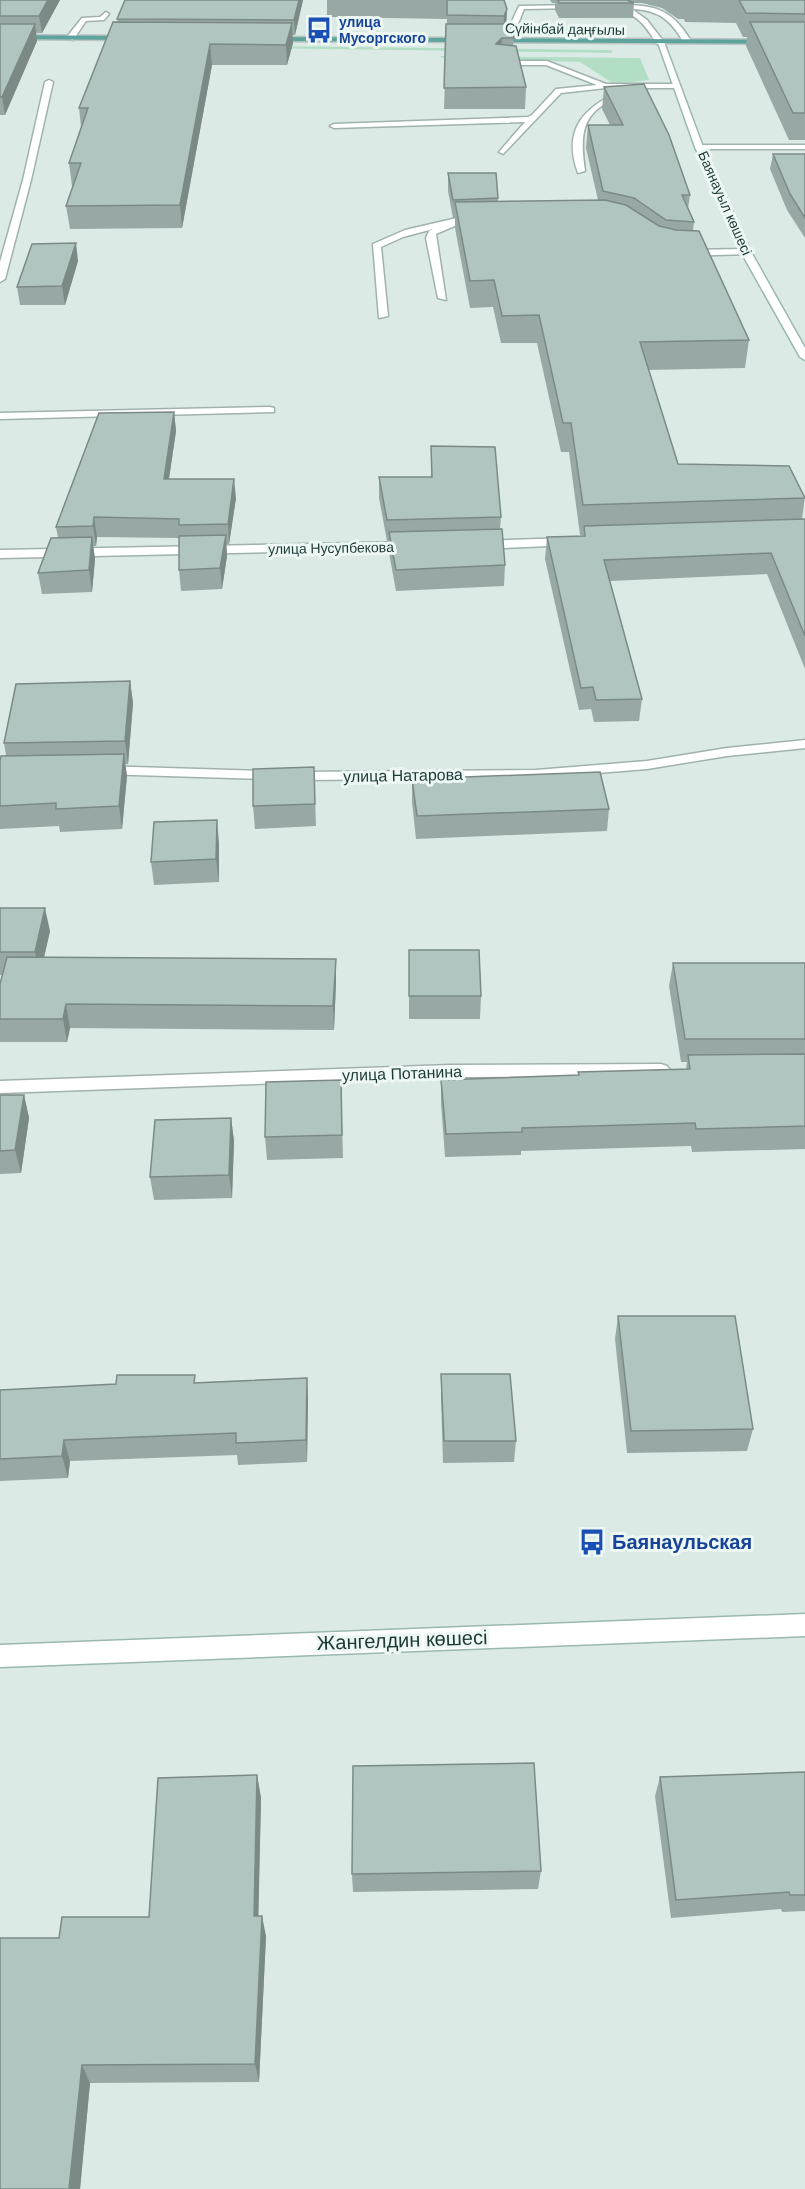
<svg xmlns="http://www.w3.org/2000/svg" width="805" height="2189" font-family="Arial,sans-serif">
	<style>
		.green { fill: #b2dec5 }
		.lines { fill: none; stroke-linecap: round; stroke-linejoin: round }
		.lane-casing { stroke: #9fb2ae; stroke-width: 3 }
		.street-casing { stroke: #9fb2ae; stroke-width: 3 }
		.secondary-casing { stroke: #9ab7b1; stroke-width: 3 }
		.primary-casing { stroke: #bbc4c3; stroke-width: 3 }
		.lane { fill: #fff; fill-rule: evenodd }
		.street { fill: #fff; fill-rule: evenodd }
		.secondary { fill: #fff; fill-rule: evenodd }
		.primary { fill: #5ca49d; fill-rule: evenodd }
		.wall { fill: #98a9a5 }
		.shaded-wall { fill: #7c8a86 }
		.building { fill: #b1c5c0; stroke: #7c8a86; stroke-width: 1.5 }
		.labels { text-anchor: middle; stroke-width: 6; stroke-linejoin: round; paint-order: stroke }
		.far-transit-label { font-size: 14px; font-weight: bold; fill: #164399; stroke: #edf7f3; text-anchor: start }
		.far-street-label { font-size: 14px; fill: #1d3a37; stroke: #edf7f3 }
		.street-label { font-size: 16px; fill: #1d3a37; stroke: #edf7f3 }
		.near-transit-label { font-size: 20px; font-weight: bold; fill: #164399; stroke: #edf7f3; text-anchor: start }
		.near-street-label { font-size: 20px; fill: #1d3a37; stroke: #edf7f3 }
	</style>
	<rect width="100%" height="100%" fill="#dceae6"/>
	<!-- green -->
	<g class="green">
		<path d="M543 28H619L620 34 539 33Z"/>
		<path d="M174 45 612 50V53L173 47Z"/>
		<path d="M440 56 640 58 649 80 614 84 580 62 443 58Z"/>
	</g>
	<g class="lines">
		<!-- lane casing -->
		<g class="lane-casing">
			<g id="lane">
				<path d="M578 5 580 8 524 9 511 41 507 43 503 41 519 6Z"/>
				<path d="M609 5C649 5 669 4 691 41L684 43C671 20 659 10 632 9L647 20 664 42 657 44C642 20 635 12 607 8Z"/>
				<path d="M106 12 109 14 104 20 86 21 73 40 66 38 82 18 100 17Z"/>
				<path d="M498 61H547L606 84H676L680 86 676 88H606L561 93 503 154 499 152 525 122 334 128 330 126 334 124 528 117 532 115 556 89 597 85 546 65H501Z"/>
				<path d="M622 90 629 92C621 98 611 100 603 105 578 121 582 146 585 171L578 173C562 129 584 107 622 90Z"/>
				<path d="M699 145H805V149H696L695 147Z"/>
				<path d="M457 218H479L484 221 479 224H459L436 234 446 300 438 298 426 238 429 231 433 229 403 237 381 247 388 316 379 318 373 244 405 230Z"/>
				<path d="M746 249 751 252 749 254 684 256 679 253 684 250Z"/>
				<path d="M270 407 274 408V412L0 419V413Z"/>
			</g>
		</g>
		<!-- street casing -->
		<g class="street-casing">
			<g id="street">
				<path d="M49 80 53 82 31 180 5 279 0 282V262L23 180 45 82Z"/>
				<path d="M569 538 575 542 573 545 480 549 474 545 480 541Z"/>
				<path d="M413 542 417 543 419 546 417 549 0 558V550Z"/>
				<path d="M805 740V748L727 756 647 769 536 778 300 780 101 774 94 770 101 766 300 772 536 770 647 761 727 748Z"/>
				<path d="M661 1064 667 1066 670 1070 667 1074 661 1076 450 1077 0 1093V1081L450 1065Z"/>
			</g>
		</g>
		<!-- secondary casing -->
		<g class="secondary-casing">
			<g id="secondary">
				<path d="M657 40 664 42 703 147 751 252 805 348V360L800 357 741 252 695 147Z"/>
				<path d="M805 1614V1636L0 1667V1645Z"/>
			</g>
		</g>
		<!-- primary casing -->
		<g class="primary-casing">
			<g id="primary">
				<path d="M0 35 131 36 135 38 131 40 0 39Z"/>
				<path d="M270 37 805 40V44L267 41Z"/>
			</g>
		</g>
		<!-- lane -->
		<use href="#lane" class="lane"/>
		<!-- street -->
		<use href="#street" class="street"/>
		<!-- secondary -->
		<use href="#secondary" class="secondary"/>
		<!-- primary -->
		<use href="#primary" class="primary"/>
	</g>
	<!-- wall -->
	<g class="wall">
		<path d="M0 0H60L42 33H36L37 41 5 115H0Z"/>
		<path d="M303 0 295 35H292L293 43 287 65H212L182 228 70 229 66 206 73 186H72L69 163 81 127 79 108 118 22 117 19Z"/>
		<path d="M327 0H504L507 9 506 24 514 38 513 46 526 87 525 109H444L447 19 327 17Z"/>
		<path d="M550 0H805V140H789L746 46 747 37H743L736 23 685 22 684 19H678L662 8 642 3H634L633 18H559L555 10V3H552Z"/>
		<path d="M604 87 690 195 688 209 694 222 693 230 749 340 745 368 648 370 678 464 805 497 802 519H805V669L767 574 610 581 642 699 639 721 594 722 591 709 579 710 545 559 547 537 583 536 580 535 569 452H561L537 343H501L493 307 470 308 455 228V218H453L448 191V173L498 198V202L598 200 586 148 588 125H610L602 109Z"/>
		<path d="M773 154H805V238L787 210 770 169Z"/>
		<path d="M78 261 65 305H20L17 287Z"/>
		<path d="M174 412 176 431 169 479 236 498 229 544H226L227 556 222 589 181 591 179 570V538L97 537 96 546H93L95 559 92 592 42 594 38 573 58 538 56 527Z"/>
		<path d="M431 446 501 517 500 529 505 565 504 586 396 591 389 553V541H387L379 498V477H431Z"/>
		<path d="M130 681 133 703 128 764H125L127 776 122 829 60 832 59 826 0 829V761L6 755 4 743Z"/>
		<path d="M314 767 316 826 255 829 253 806Z"/>
		<path d="M412 779 609 809 607 831 416 839 412 802Z"/>
		<path d="M219 843V882L154 885 151 862Z"/>
		<path d="M0 908 50 931 44 957 336 982 334 1030 70 1028 67 1042H0V984L2 975H0Z"/>
		<path d="M409 950 481 996 480 1019H409Z"/>
		<path d="M673 963H805V1149L692 1152 691 1146 521 1151V1155L445 1157 441 1103V1080L578 1075V1072L686 1069 687 1062H681L669 986Z"/>
		<path d="M341 1080 343 1158 267 1160 265 1137Z"/>
		<path d="M0 1095H24L29 1118 21 1173 0 1174Z"/>
		<path d="M231 1118 234 1141 232 1198 154 1200 150 1177Z"/>
		<path d="M618 1316 753 1429 747 1451 627 1453 615 1339Z"/>
		<path d="M441 1374 516 1441 514 1462 443 1463 441 1397Z"/>
		<path d="M307 1378 308 1401 307 1462 238 1465 237 1455 70 1461 68 1478 0 1481V1390Z"/>
		<path d="M805 1772V1911L782 1912 781 1909 671 1918 655 1796 660 1777Z"/>
		<path d="M257 1775 261 1798 258 1916 266 1936 259 2082 90 2083 80 2189 59 1938 149 1917Z"/>
		<path d="M541 1871 538 1889 353 1892 352 1874Z"/>
	</g>
	<!-- shaded-wall -->
	<g class="shaded-wall">
		<path d="M48 0H60L42 33 39 16Z"/>
		<path d="M299 0H303L295 35 294 20Z"/>
		<path d="M507 9 506 29 503 36 504 16Z"/>
		<path d="M292 23 293 43 287 65 286 45Z"/>
		<path d="M35 24 37 41 5 115 2 97Z"/>
		<path d="M502 38 501 59 496 44Z"/>
		<path d="M210 44 212 65 182 228 180 205Z"/>
		<path d="M76 243 78 261 65 305 62 286Z"/>
		<path d="M174 412 176 431 166 498 164 479Z"/>
		<path d="M234 479 236 498 229 544 228 524Z"/>
		<path d="M94 517 97 537 96 546 93 526Z"/>
		<path d="M226 535 227 556 222 589 220 568Z"/>
		<path d="M92 537 95 559 92 592 89 570Z"/>
		<path d="M130 681 133 703 128 764 125 741Z"/>
		<path d="M124 754 127 776 122 829 119 806Z"/>
		<path d="M217 820 219 843V882L216 859Z"/>
		<path d="M45 908 50 931 40 975 35 952Z"/>
		<path d="M336 959V982L334 1030 333 1006Z"/>
		<path d="M66 1004 70 1028 67 1042 63 1019Z"/>
		<path d="M24 1095 29 1118 21 1173 15 1150Z"/>
		<path d="M231 1118 234 1141 232 1198 229 1175Z"/>
		<path d="M307 1378 308 1401 307 1462 306 1440Z"/>
		<path d="M64 1440 70 1461 68 1478 62 1456Z"/>
		<path d="M257 1775 261 1798 258 1936 254 1916Z"/>
		<path d="M262 1916 266 1936 259 2082 255 2064Z"/>
		<path d="M82 2065 90 2083 80 2189H69Z"/>
	</g>
	<!-- building -->
	<g class="building">
		<path d="M0 0H48L39 16H0Z"/>
		<path d="M125 0H299L294 20 117 19Z"/>
		<path d="M447 0H504L507 9 504 16 447 15Z"/>
		<path d="M558 0H627L634 3H559Z"/>
		<path d="M739 0H805V14L746 13Z"/>
		<path d="M113 22 292 23 286 45 210 44 180 205 66 206 81 163H69L88 108H79Z"/>
		<path d="M750 22H805V113H793Z"/>
		<path d="M0 24H35L2 97H0Z"/>
		<path d="M446 24H510L514 38H502L496 44 516 46 526 87 444 88Z"/>
		<path d="M644 84 669 135 690 195H682L694 222 666 220 634 198 603 191 588 125H623L604 87Z"/>
		<path d="M773 154H805V218L790 194Z"/>
		<path d="M448 173H496L498 198 453 200Z"/>
		<path d="M605 200 626 205 659 226 676 230 699 231 749 340 640 342 678 464 789 466 805 498 583 505 571 423H563L539 315 502 316 494 280 470 281 455 202Z"/>
		<path d="M76 243 62 286 17 287 32 244Z"/>
		<path d="M174 412 164 479H234L228 524 179 525V519L94 517 93 526 56 527 99 413Z"/>
		<path d="M431 446 495 447 501 517 387 520 379 477H432Z"/>
		<path d="M805 519V636L771 553 604 560 642 699 596 700 593 687 581 688 547 537 585 536 584 526Z"/>
		<path d="M502 529 505 565 396 570 389 532Z"/>
		<path d="M226 535 220 568 179 570V536Z"/>
		<path d="M92 537 89 570 38 573 51 538Z"/>
		<path d="M130 681 125 741 4 743 16 684Z"/>
		<path d="M124 754 119 806 56 809V803L0 806V761L1 756Z"/>
		<path d="M314 767 315 804 253 806V769Z"/>
		<path d="M600 772 609 809 417 816 412 779Z"/>
		<path d="M217 820 216 859 151 862 154 822Z"/>
		<path d="M0 908H45L35 952H0Z"/>
		<path d="M409 950H479L481 996H409Z"/>
		<path d="M7 957 336 959 333 1006 66 1004 63 1019H0V984Z"/>
		<path d="M673 963H805V1039H685Z"/>
		<path d="M805 1054V1126L696 1129 695 1123 522 1128V1132L446 1134 441 1080 579 1075 578 1072 690 1069 688 1055Z"/>
		<path d="M341 1080 342 1135 265 1137 266 1082Z"/>
		<path d="M0 1095H24L15 1150 0 1151Z"/>
		<path d="M231 1118 229 1175 150 1177 155 1120Z"/>
		<path d="M618 1316H735L753 1429 631 1431Z"/>
		<path d="M441 1374H510L516 1441H444Z"/>
		<path d="M117 1375H195L194 1383 307 1378 306 1440 236 1443V1433L64 1440 62 1456 0 1459V1390L116 1384Z"/>
		<path d="M534 1763 541 1871 352 1874 353 1766Z"/>
		<path d="M805 1772V1895H790L789 1892 676 1900 660 1777Z"/>
		<path d="M257 1775 254 1916H262L255 2064 82 2065 69 2189H0V1938H59L62 1917H149L158 1778Z"/>
	</g>
	<!-- icons -->
	<defs>
		<g id="bus-bare" transform="scale(2.07)"><path d="M-5-6H5V4H4V6H2V4H-2V6H-4V4H-5ZM-3.5-4V0h7V-4ZM-3.5 1.2v1.5H-2V1.2ZM2 1.2v1.5H3.5V1.2Z" fill="#1a4fb4" stroke="#edf7f3" stroke-width="2.5" paint-order="stroke"/></g>
	</defs>
	<g fill-rule="evenodd">
		<use href="#bus-bare" x="319" y="30"/>
		<use href="#bus-bare" x="592" y="1542"/>
	</g>
	<g class="labels">
		<!-- far-transit labels -->
		<g class="far-transit-label">
			<text x="339" y="27">улица<tspan x="339" dy="16">Мусоргского</tspan></text>
		</g>
		<!-- far-street labels -->
		<g class="far-street-label">
			<text transform="translate(565 29) rotate(1)" y="5">Сүйінбай даңғылы</text>
			<text transform="translate(725 203) rotate(66)" y="5">Баянауыл көшесі</text>
			<text transform="translate(331 548) rotate(-1)" y="5">улица Нусупбекова</text>
		</g>
		<!-- street labels -->
		<g class="street-label">
			<text transform="translate(403 775) rotate(-1)" y="6">улица Натарова</text>
			<text transform="translate(402 1073) rotate(-2)" y="6">улица Потанина</text>
		</g>
		<!-- near-transit labels -->
		<g class="near-transit-label">
			<text x="612" y="1549">Баянаульская</text>
		</g>
		<!-- near-street labels -->
		<g class="near-street-label">
			<text transform="translate(402 1640) rotate(-2)" y="7">Жангелдин көшесі</text>
		</g>
	</g>
</svg>
